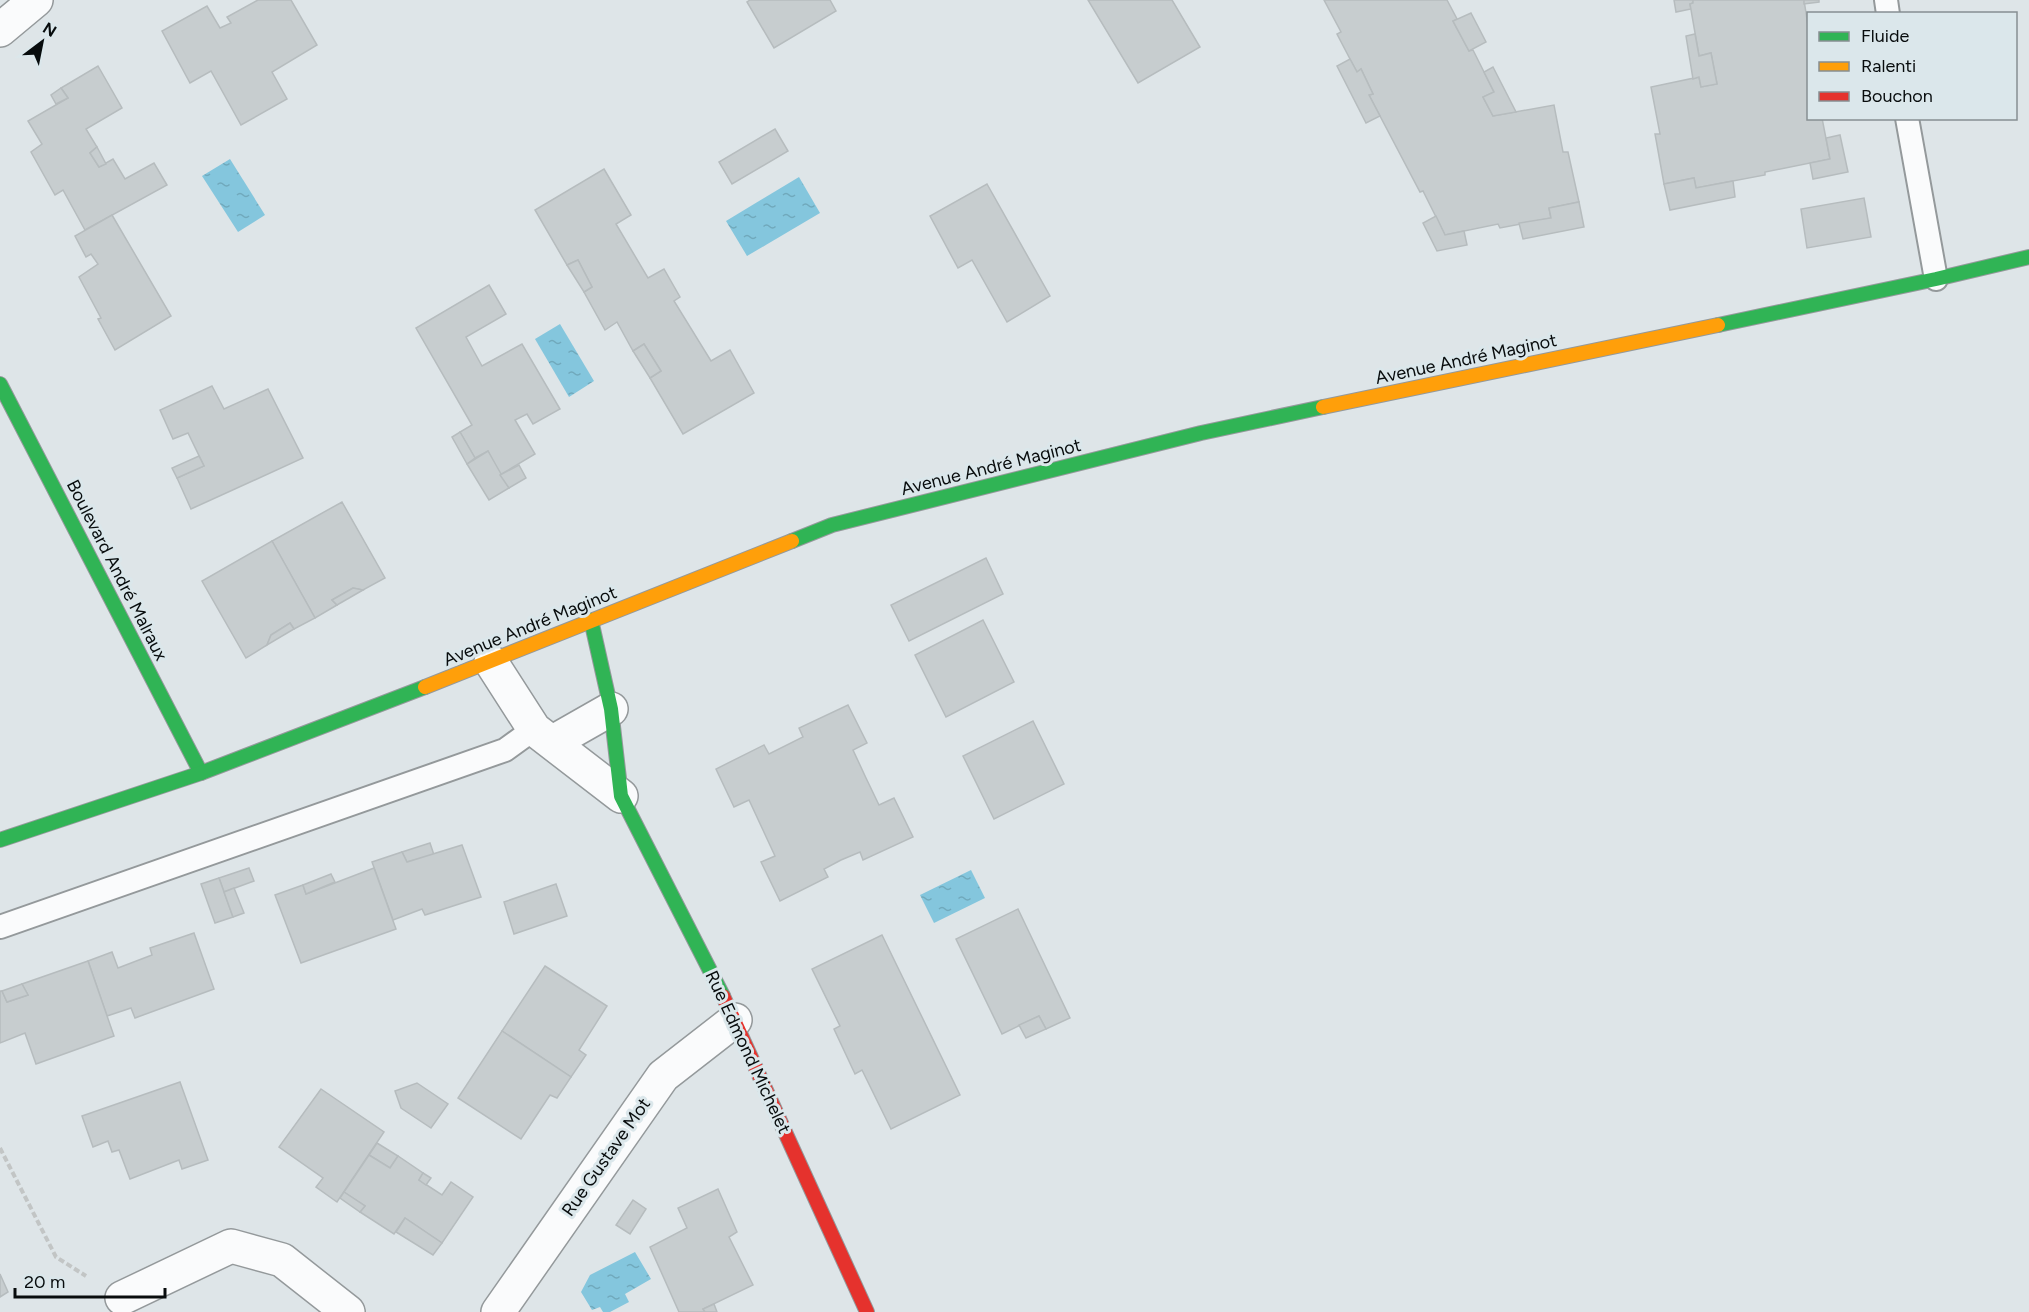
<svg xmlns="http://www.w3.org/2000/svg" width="2029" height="1312" font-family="Figtree,sans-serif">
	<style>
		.water { fill: url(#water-ripples) }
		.building { fill: #c7cdcf; stroke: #b6bcbe; stroke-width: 1.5 }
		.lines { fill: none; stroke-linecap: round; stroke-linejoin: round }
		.lane-casing { stroke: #94999b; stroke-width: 26 }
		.street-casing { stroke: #94999b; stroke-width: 36 }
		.fast-casing { stroke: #94999b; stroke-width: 16 }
		.slow-casing { stroke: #94999b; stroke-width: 16 }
		.jam-casing { stroke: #94999b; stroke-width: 16 }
		.path { stroke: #c2c5c5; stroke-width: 4; stroke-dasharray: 6 3; stroke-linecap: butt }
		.lane { stroke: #fafbfc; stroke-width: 22 }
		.street { stroke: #fafbfc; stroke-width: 33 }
		.fast { stroke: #30b455; stroke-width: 14 }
		.slow { stroke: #ff9f0a; stroke-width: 14 }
		.jam { stroke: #e5322d; stroke-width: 14 }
		.labels { text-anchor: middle; stroke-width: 6; stroke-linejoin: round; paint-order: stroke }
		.street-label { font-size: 18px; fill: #080c0d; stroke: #dbe7eb }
	</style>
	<defs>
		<pattern id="water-ripples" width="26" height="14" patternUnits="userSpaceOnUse" patternTransform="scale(1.5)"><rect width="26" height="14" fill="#84c6dd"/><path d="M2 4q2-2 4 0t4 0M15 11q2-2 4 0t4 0" fill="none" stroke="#70a9bc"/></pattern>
	</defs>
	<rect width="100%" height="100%" fill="#dee5e8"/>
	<!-- water -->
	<g class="water">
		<path d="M230 159 265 215 238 232 202 176Z"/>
		<path d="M799 177 820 213 747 256 726 221Z"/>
		<path d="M560 324 594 381 569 397 535 339Z"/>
		<path d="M971 870 985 898 934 923 920 895Z"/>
		<path d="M635 1252 651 1279 625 1294 629 1302 610 1312H603L600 1307 592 1310 581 1292 590 1275Z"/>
	</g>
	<!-- building -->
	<g class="building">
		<path d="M258 0H291L317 45 272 72 287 99 241 125 211 71 190 83 162 31 207 6 220 28 231 23 227 17Z"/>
		<path d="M750 0H830L836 11 774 48 747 2Z"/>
		<path d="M1088 0H1172L1200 47 1138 83Z"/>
		<path d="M1324 0H1447L1457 19 1453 21 1469 51 1473 50 1494 92 1483 97 1493 116 1554 105 1563 152H1568L1579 202 1549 208 1551 218 1500 228 1498 224 1445 235 1423 191 1420 192 1369 95 1373 94 1361 69 1357 72 1350 59 1337 34 1341 32Z"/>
		<path d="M1674 0H1693V3L1690 4 1691 9 1676 12Z"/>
		<path d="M1693 0H1804L1808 26V118H1822L1830 159 1765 172V175L1696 188 1694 178 1664 184 1655 134H1660L1651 87 1699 77 1701 87 1717 84 1711 53 1699 56 1690 4 1693 3Z"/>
		<path d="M1804 0H1819V2L1804 4Z"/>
		<path d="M1471 13 1486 42 1469 51 1453 21Z"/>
		<path d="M1695 34 1699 56 1711 53 1717 84 1701 87 1699 77 1693 79 1686 36Z"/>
		<path d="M1350 59 1357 72 1361 69 1373 94 1369 95 1380 116 1366 123 1337 66Z"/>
		<path d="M98 66 122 108 86 129 97 147 90 153 99 167 113 159 125 179 154 163 167 185 85 230 63 190 55 195 31 152 42 144 28 121 68 98 61 88Z"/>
		<path d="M1493 67 1516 112 1493 116 1483 97 1494 92 1484 72Z"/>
		<path d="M61 88 68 98 56 104 51 95Z"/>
		<path d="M775 129 788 151 732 184 719 162Z"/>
		<path d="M1840 135 1848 172 1813 179 1810 163 1830 159 1826 138Z"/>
		<path d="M97 147 106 164 99 167 90 153Z"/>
		<path d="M604 169 631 215 616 224 648 278 664 269 680 297 674 301 711 361 730 350 754 393 683 434 650 378 661 371 644 344 633 351 617 322 605 330 584 292 592 287 578 260 567 265 535 210Z"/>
		<path d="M1694 178 1696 188 1733 181 1735 197 1670 210 1664 184Z"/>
		<path d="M987 184 1050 296 1007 322 972 260 958 268 930 216Z"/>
		<path d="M1864 198 1871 237 1807 248 1801 209Z"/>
		<path d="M1579 202 1584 227 1523 239 1519 223 1551 218 1549 208Z"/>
		<path d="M112 215 171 316 115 350 98 319 101 318 79 277 98 264 91 254 86 257 75 236Z"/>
		<path d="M1436 216 1445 235 1464 231 1467 245 1437 251 1423 223Z"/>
		<path d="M578 260 592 287 584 292 567 265Z"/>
		<path d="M489 285 506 314 466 337 482 366 522 344 560 409 533 424 527 414 515 420 535 454 500 475 488 451 475 458 460 432 472 425 416 328Z"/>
		<path d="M644 344 661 371 650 378 633 351Z"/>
		<path d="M212 386 224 409 268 389 303 458 191 509 177 478 204 466 188 433 173 439 160 410Z"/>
		<path d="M460 432 475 458 467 464 452 437Z"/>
		<path d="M488 451 509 488 489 500 467 464Z"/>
		<path d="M199 456 204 466 177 478 172 468Z"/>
		<path d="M519 465 526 478 509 488 500 475Z"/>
		<path d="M342 502 385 578 363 590 353 588 332 600 337 605 315 618 272 541Z"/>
		<path d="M272 541 315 618 294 629 290 623 271 635 267 645 246 658 202 581Z"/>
		<path d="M986 558 1003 594 909 641 891 605Z"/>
		<path d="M353 588 363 590 337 605 332 600Z"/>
		<path d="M983 620 1014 682 946 717 915 655Z"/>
		<path d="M290 623 294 629 267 645 271 635Z"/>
		<path d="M848 705 867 743 853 750 866 778 879 805 894 798 913 837 863 860 860 852 841 860 824 869 828 877 780 901 761 862 775 856 749 800 734 807 716 769 764 745 769 754 803 737 799 728Z"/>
		<path d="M1033 721 1064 784 994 819 963 756Z"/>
		<path d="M430 843 434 855 407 862 402 852Z"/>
		<path d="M462 845 481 897 425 915 422 909 393 920 372 862 402 852 407 862Z"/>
		<path d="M249 868 254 881 224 892 219 878Z"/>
		<path d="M374 868 396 929 301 963 275 895 303 885 306 894Z"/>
		<path d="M331 874 335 882 306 894 303 885Z"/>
		<path d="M219 878 233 917 215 923 201 884Z"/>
		<path d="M556 884 567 916 514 934 504 902Z"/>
		<path d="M234 888 244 913 233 917 224 892Z"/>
		<path d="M1018 909 1070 1018 1046 1029 1039 1016 1002 1034 956 939Z"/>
		<path d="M194 933 214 989 135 1018 131 1008 107 1016 88 961 112 952 118 968 152 955 150 948Z"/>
		<path d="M882 935 960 1095 891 1129 862 1070 855 1074 834 1029 840 1026 812 969Z"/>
		<path d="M88 961 114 1036 36 1064 25 1033 0 1043V991H2L7 1002 28 995 22 984Z"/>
		<path d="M545 966 607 1006 579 1050 586 1055 571 1077 502 1031Z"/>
		<path d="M22 984 28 995 7 1002 2 991Z"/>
		<path d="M1039 1016 1046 1029 1026 1038 1019 1025Z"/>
		<path d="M502 1031 571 1077 557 1098 550 1095 521 1139 458 1098Z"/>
		<path d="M180 1082 208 1160 182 1169 179 1160 130 1179 119 1150 112 1152 108 1141 93 1147 82 1116Z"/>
		<path d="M417 1083 448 1104 431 1128 401 1108 395 1091Z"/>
		<path d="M321 1089 384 1132 337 1202 316 1187 323 1178 279 1147Z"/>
		<path d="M377 1143 398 1156 390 1168 369 1155Z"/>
		<path d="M369 1155 390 1168 398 1156 423 1173 419 1180 442 1195 451 1182 473 1197 442 1243 405 1218 394 1234 360 1212 365 1206 344 1192Z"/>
		<path d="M423 1173 431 1178 426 1185 419 1180Z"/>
		<path d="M718 1189 737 1232 729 1237 753 1285 703 1309 705 1312H679L650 1247 687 1228 678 1208Z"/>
		<path d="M344 1192 365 1206 360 1212 340 1198Z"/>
		<path d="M633 1200 646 1209 630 1234 616 1225Z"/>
		<path d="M405 1218 442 1243 433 1255 396 1232Z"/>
		<path d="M0 1274 8 1292 0 1297Z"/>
		<path d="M714 1304 717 1312H705L703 1309Z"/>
	</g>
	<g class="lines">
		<!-- lane casing -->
		<g class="lane-casing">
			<g id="lane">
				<path d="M1886 0 1888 14"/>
				<path d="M1907 118 1936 279"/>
				<path d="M0 927 505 750 534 729"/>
			</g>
		</g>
		<!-- street casing -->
		<g class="street-casing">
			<g id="street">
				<path d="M0 30 36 0"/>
				<path d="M491 662 534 729 621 796"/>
				<path d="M553 742 611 709"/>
				<path d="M122 1298 231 1246 282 1260 348 1312"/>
				<path d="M498 1312 663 1076 735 1020"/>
			</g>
		</g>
		<!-- fast casing -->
		<g class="fast-casing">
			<g id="fast">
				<path d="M1718 325 1936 279 2029 257"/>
				<path d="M0 384 201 773"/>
				<path d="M792 541 832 525 1201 433 1323 407"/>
				<path d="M591 620 611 709 621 796 723 996"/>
				<path d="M0 840 201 773 425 687"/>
			</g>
		</g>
		<!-- slow casing -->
		<g class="slow-casing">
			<g id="slow">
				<path d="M1323 407 1718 325"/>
				<path d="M425 687 792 541"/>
			</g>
		</g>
		<!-- jam casing -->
		<g class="jam-casing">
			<path id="jam" d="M723 996 867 1312"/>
		</g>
		<!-- path -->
		<path class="path" d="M0 1148 56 1257 86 1276"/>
		<!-- lane -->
		<use href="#lane" class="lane"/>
		<!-- street -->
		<use href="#street" class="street"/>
		<!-- fast -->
		<use href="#fast" class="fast"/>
		<!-- slow -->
		<use href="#slow" class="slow"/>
		<!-- jam -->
		<use href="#jam" class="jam"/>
	</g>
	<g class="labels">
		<!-- street labels -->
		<g class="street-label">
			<text transform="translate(1466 359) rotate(-12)" y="6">Avenue André Maginot</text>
			<text transform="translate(991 467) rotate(-14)" y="6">Avenue André Maginot</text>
			<text transform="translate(117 570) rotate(63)" y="6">Boulevard André Malraux</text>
			<text transform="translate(530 626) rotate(-22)" y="6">Avenue André Maginot</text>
			<text transform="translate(748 1052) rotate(65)" y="6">Rue Edmond Michelet</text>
			<text transform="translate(606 1157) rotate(-55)" y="6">Rue Gustave Mot</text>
		</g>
	</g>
	<!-- legend -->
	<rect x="1807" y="12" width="210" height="108" fill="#dbe7eb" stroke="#878f92" stroke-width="1.5"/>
	<rect x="1819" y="32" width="30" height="9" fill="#30b455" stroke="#878f92" stroke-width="1.5"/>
	<text x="1861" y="42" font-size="18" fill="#080c0d">Fluide</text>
	<rect x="1819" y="62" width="30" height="9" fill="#ff9f0a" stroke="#878f92" stroke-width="1.5"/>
	<text x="1861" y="72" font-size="18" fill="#080c0d">Ralenti</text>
	<rect x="1819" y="92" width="30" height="9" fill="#e5322d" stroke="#878f92" stroke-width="1.5"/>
	<text x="1861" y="102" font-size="18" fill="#080c0d">Bouchon</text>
	<!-- north arrow -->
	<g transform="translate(42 42) rotate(32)" stroke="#dbe7eb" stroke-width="4.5" paint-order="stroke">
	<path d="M0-4.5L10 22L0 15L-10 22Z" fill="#080c0d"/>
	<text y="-9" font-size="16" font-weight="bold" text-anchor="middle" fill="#080c0d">N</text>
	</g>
	<!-- scale -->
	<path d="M15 1288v9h150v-9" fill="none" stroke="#080c0d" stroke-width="3"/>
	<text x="24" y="1288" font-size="18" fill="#080c0d" stroke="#dbe7eb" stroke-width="4.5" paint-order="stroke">20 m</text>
</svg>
